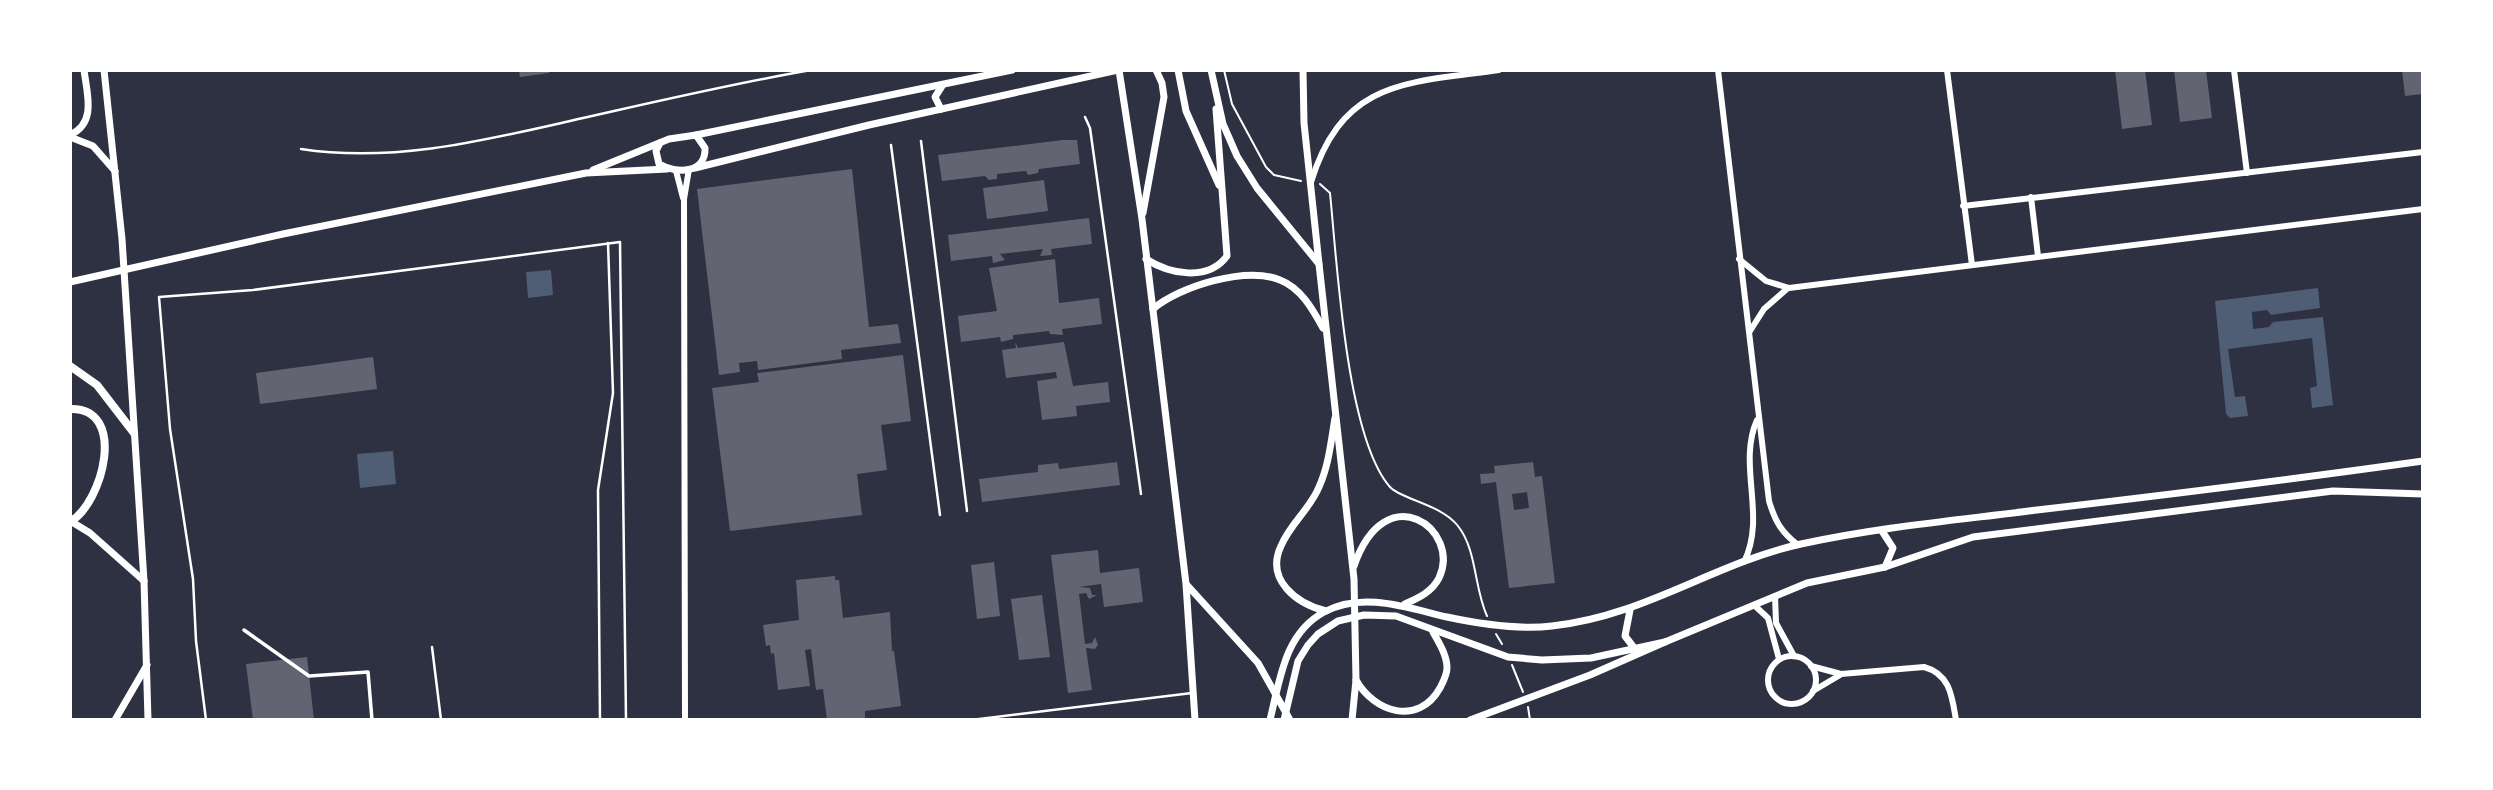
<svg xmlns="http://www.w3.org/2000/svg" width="2493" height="790" font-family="Rubik,sans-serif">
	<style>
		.water { fill: #4f5d75 }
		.building { fill: #626471; fill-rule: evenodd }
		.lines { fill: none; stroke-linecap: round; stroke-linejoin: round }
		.path { stroke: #fff; stroke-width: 2 }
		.service { stroke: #fff; stroke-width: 2.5 }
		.pedestrian { stroke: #fff; stroke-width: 3.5 }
		.tertiary { stroke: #fff; stroke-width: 6 }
		.secondary { stroke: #fff; stroke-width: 7 }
		.primary { stroke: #fff; stroke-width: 7 }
		.trunk { stroke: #fff; stroke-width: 8 }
	</style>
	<rect width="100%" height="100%" fill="#2d3142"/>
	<!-- water -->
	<g class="water">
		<path d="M551 270 553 295 528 298 526 272Z"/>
		<path d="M2318 288 2320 308 2271 315 2267 310 2252 312 2253 329 2269 327 2273 322 2323 317 2333 405 2312 408 2310 388 2317 386 2312 338 2228 349 2235 397 2245 396 2248 416 2230 418 2226 414 2215 301Z"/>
		<path d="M393 451 396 484 360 488 357 454Z"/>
	</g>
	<!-- building -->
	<g class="building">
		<path d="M519 70H549V73L520 77Z"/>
		<path d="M2115 70H2145L2152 125 2122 129Z"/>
		<path d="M2174 70H2206L2212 118 2180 122Z"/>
		<path d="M2402 70H2423V94L2405 96Z"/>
		<path d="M1063 140H1077L1080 164 1039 169 1038 173 1028 175 1026 171 997 174V179L989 180 985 176 942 181 938 155Z"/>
		<path d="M852 169 869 327 898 324 901 343 841 350 842 359 758 370 757 361 739 363 740 372 719 375 697 189Z"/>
		<path d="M1044 180 1048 211 987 219 983 188Z"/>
		<path d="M1089 218 1092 244 1051 249 1052 255 1040 256 1043 249 1000 254 1005 260 993 263 992 256 951 261 948 235Z"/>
		<path d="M1055 259 1059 303 1099 298 1102 324 1062 329 1063 335 1050 334 1049 331 1013 335V339L1001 342 1000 337 961 342 958 316 997 311 989 268Z"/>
		<path d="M1015 342 1018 348 1064 342 1073 386 1108 382 1110 402 1076 406 1077 416 1042 420 1037 381 1057 378 1056 372 1006 378 1002 350 1016 348Z"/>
		<path d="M903 355 911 421 881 425 887 470 857 474 862 515 730 531 712 388 759 382 757 373Z"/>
		<path d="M373 357 377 389 260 404 256 373Z"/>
		<path d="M1117 462 1120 485 982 502 979 479 1038 472V465L1058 463 1059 469Z"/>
		<path d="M1533 462 1535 477 1542 476 1555 583 1509 588 1496 482 1481 484 1480 474 1495 473 1494 466ZM1527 492 1529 508 1514 510 1512 494Z"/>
		<path d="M1098 550 1100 573 1139 568 1143 602 1104 607 1101 584 1079 587 1090 588 1092 595H1097L1089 599 1086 593 1079 594 1085 644 1092 643 1095 637 1098 645 1095 649 1086 648 1092 690 1068 693 1051 555Z"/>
		<path d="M994 562 1000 616 977 619 971 565Z"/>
		<path d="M835 576V580H839L843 618 890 612 892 651H894L901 706 865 711V718L827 720 823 689 816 690 811 649 805 650 810 686 778 690 774 653 771 654 770 645 766 646 763 625 799 620 796 580Z"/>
		<path d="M1042 595 1050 657 1019 660 1011 599Z"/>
		<path d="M307 657 314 720H253L246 664Z"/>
	</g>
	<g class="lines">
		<!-- path -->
		<g class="path">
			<path d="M1224 70 1232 104 1266 167 1274 175 1301 181"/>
			<path d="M1320 184 1330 193C1337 262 1346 437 1390 487 1400 499 1441 504 1458 526 1477 550 1474 588 1487 616"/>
			<path d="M1496 634 1502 644"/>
			<path d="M1512 665 1523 692"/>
			<path d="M1528 707 1530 720"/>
		</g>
		<!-- service -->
		<g class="service">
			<path d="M1085 117 1090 128 1141 494"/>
			<path d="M921 141 967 511"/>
			<path d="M891 145 940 515"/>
			<path d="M301 149C392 163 482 141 570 121 650 103 730 84 811 70"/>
			<path d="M432 647 441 720"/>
			<path d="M206 720 196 641 193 579 170 429 159 297 253 290 620 242 626 720"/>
			<path d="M600 720 598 490 613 393 608 243"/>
			<path d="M971 720 1192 693"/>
		</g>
		<!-- pedestrian -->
		<path class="pedestrian" d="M244 630 309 676 368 672 372 720"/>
		<!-- tertiary -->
		<g class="tertiary">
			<path d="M1718 70 1769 501C1775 521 1781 532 1798 545"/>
			<path d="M1947 70 1972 265"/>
			<path d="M2234 70 2247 173"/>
			<path d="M676 171 683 198"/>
			<path d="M1311 182C1343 79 1407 83 1499 70"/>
			<path d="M2031 197 2038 256"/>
			<path d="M1963 206 2423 152"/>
			<path d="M1739 259 1766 281 1789 288 2423 209"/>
			<path d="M1750 331 1764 309 1788 288"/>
			<path d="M1744 562C1767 516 1737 465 1757 420"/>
			<path d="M1775 596 1776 623 1794 656"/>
			<path d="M1754 605 1768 618 1779 659"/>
			<circle cx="1792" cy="680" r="24"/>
			<path d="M1811 666 1841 674 1924 667C1950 674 1952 696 1956 720"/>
			<path d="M1813 691 1840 675"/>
			<path d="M685 720 684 199 689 169"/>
		</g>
		<!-- secondary -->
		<g class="secondary">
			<path d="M1303 70 1304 123 1319 264"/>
			<path d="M941 109 935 97 942 86"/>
			<path d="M660 143 656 151 659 164C676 174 706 174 705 148L696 135"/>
			<path d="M695 168 869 125 1118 70"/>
			<path d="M593 170 669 139 696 135 1012 70"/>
			<path d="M70 282 283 234 586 173 667 169"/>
			<path d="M1882 531 1893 548 1885 567"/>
			<path d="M1630 610 1625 636 1635 649"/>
			<path d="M1270 720C1280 680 1284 634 1324 612 1363 591 1408 608 1447 617 1480 624 1518 630 1552 626 1645 616 1714 563 1801 544 1879 527 1959 520 2037 510 2166 495 2295 479 2423 461"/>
			<path d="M1284 720 1298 661 1308 645 1318 634 1338 621 1364 615 1396 616 1508 657 1542 660 1591 658 1665 642 1807 583 1885 567 1973 537 2333 491 2423 494"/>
		</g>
		<!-- primary -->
		<g class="primary">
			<path d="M104 70 122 239 144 581 148 720"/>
			<path d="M1119 70 1142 219 1186 584 1195 720"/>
			<path d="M1178 70 1186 111 1219 185"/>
			<path d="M1211 70 1223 124 1237 156 1257 188 1319 264 1354 579 1356 680 1352 720"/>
			<path d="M70 135C97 123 87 94 84 70"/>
			<path d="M70 137 93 146 115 171"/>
			<path d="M1143 213 1164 97 1162 83 1156 70"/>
			<path d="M1146 259C1169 274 1208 282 1227 256L1216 109"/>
			<path d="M1153 309C1180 286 1246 266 1280 280 1301 288 1313 310 1323 328"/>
			<path d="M72 522 90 533 144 581"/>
			<path d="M1354 566C1386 474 1462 530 1439 578 1432 592 1418 598 1405 604"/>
			<path d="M1187 585 1258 663 1290 720"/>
			<path d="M1326 611C1297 604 1265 580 1281 546 1290 524 1310 509 1319 487 1329 465 1331 441 1335 418"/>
			<path d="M1356 680C1374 712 1418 727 1440 688 1443 682 1447 675 1447 668 1447 655 1439 643 1433 632"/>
			<path d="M115 720 147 665"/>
			<path d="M1470 720 1590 675 1665 642"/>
		</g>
		<!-- trunk -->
		<g class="trunk">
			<path d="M70 366 97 385 134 433"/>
			<path d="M70 409C128 407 103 503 70 522"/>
		</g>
	</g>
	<!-- border -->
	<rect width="2493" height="790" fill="none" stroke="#ffffff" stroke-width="144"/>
</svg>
